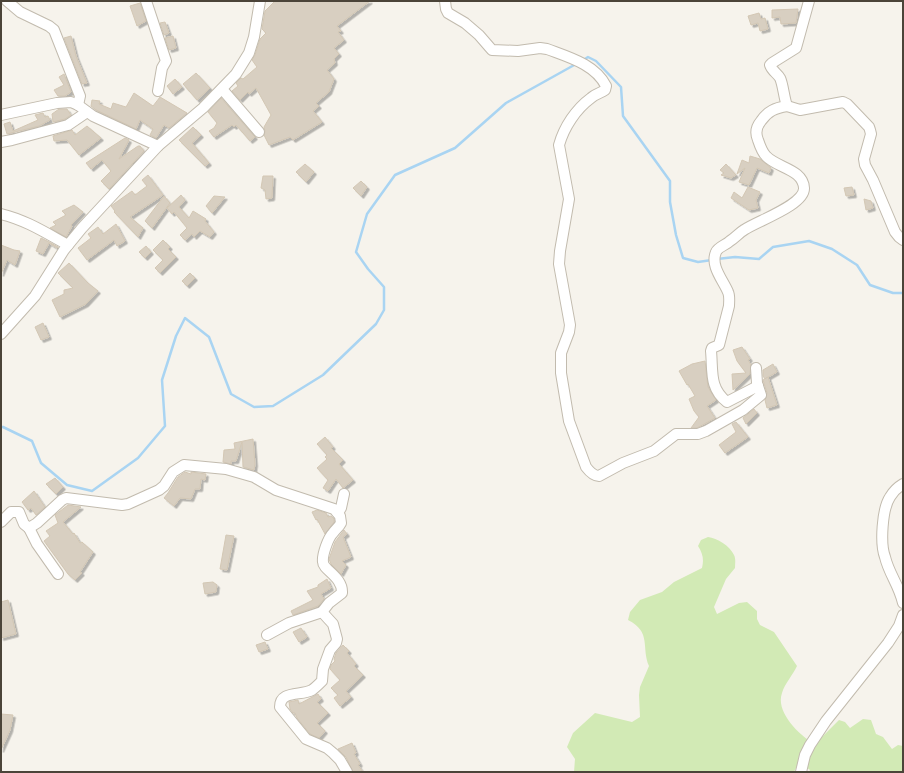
<svg xmlns="http://www.w3.org/2000/svg" width="904" height="773" font-family="'Source Sans 3',sans-serif">
	<style>
		.green { fill: #d2eab5 }
		.lines { fill: none; stroke-linecap: round; stroke-linejoin: round }
		.stream { stroke: #a9d4f2; stroke-width: 2.5 }
		.building { fill: #d8cfc1; stroke: #d3c7b4; filter: url(#shadow) }
		.minor-casing { stroke: #c2bbae; stroke-width: 12 }
		.minor { stroke: #fff; stroke-width: 10 }
	</style>
	<defs>
		<filter id="shadow"><feDropShadow dx="2.5" dy="2.5" stdDeviation="0" flood-color="#0004"/></filter>
	</defs>
	<rect width="100%" height="100%" fill="#f6f3ec"/>
	<!-- green -->
	<path class="green" d="M708 537C717 538 730 546 734 555 736 559 735 563 735 568L726 579 714 607 717 614 739 603 747 602 757 611V619L760 625 774 632 797 666C793 675 785 683 782 693 775 712 800 736 815 744L839 720 845 722 850 728 863 719 871 720 876 734 883 737 892 749 898 745 903 746V772H809L810 770 801 763 798 764 794 772H574L575 759 567 747 573 733 595 713 632 722 640 717 639 695 640 687 649 666C641 648 652 632 628 620L630 612 640 600 662 592 674 582 702 568C704 559 703 554 698 546L701 540Z"/>
	<g class="lines">
		<!-- stream -->
		<g class="stream">
			<path d="M582 61 588 57 596 61 621 87 623 116 670 181V202L676 235 683 258 698 262 712 260"/>
			<path d="M717 259 735 257 759 259 773 247 809 241 832 249 857 265 870 285 893 293H903"/>
			<path d="M1 427H3L32 441 41 463 67 485 92 491 138 458 165 426 162 380 176 336 185 318 209 337 231 394 254 407 273 406 323 375 376 324 384 310V287L368 269 356 252 367 214 395 175 455 148 506 103 576 64"/>
		</g>
	</g>
	<!-- building -->
	<g class="building">
		<path d="M275 1H370L337 26 341 31 338 32 344 40 334 48 339 54 334 59 335 63 327 70 334 79 329 92 316 103 319 106 313 111 322 122 293 140 290 137 269 145 264 135 265 131 264 127 271 115 256 88 249 94 248 92 240 100 232 91 238 86 236 83 241 78 243 79 257 67 252 60 255 55 260 39 266 33 262 29 265 11Z"/>
		<path d="M140 3 146 21 137 26 130 6Z"/>
		<path d="M798 9 796 23 781 24 780 17 772 18V10Z"/>
		<path d="M759 13 761 19 765 18 768 29 760 31 758 23 751 25 748 16Z"/>
		<path d="M165 22 169 33 164 35 160 23Z"/>
		<path d="M71 36 76 56 87 83 82 84 64 38Z"/>
		<path d="M173 36 176 48 169 50 165 38Z"/>
		<path d="M196 73 210 88 197 100 183 84Z"/>
		<path d="M64 74 71 92 65 96H58L54 90 64 85 59 77Z"/>
		<path d="M175 79 182 87 173 94 167 86Z"/>
		<path d="M134 93 153 106 160 97 187 113 169 128 164 125 156 138 150 135 153 129 140 120 136 129 96 110 91 106 92 100 100 101 99 104 111 109 113 103 126 107Z"/>
		<path d="M221 98 255 137 250 141 236 125 234 127 232 125 214 137 209 131 214 128 217 123 208 112Z"/>
		<path d="M59 109H67L71 115 65 119 53 122 52 114Z"/>
		<path d="M43 113 45 117 48 116 50 120 39 126 7 134 4 124 10 122 13 131 38 120 35 115Z"/>
		<path d="M87 126 101 138 79 155 67 140 54 141 53 136 72 130 75 135Z"/>
		<path d="M193 127 201 135 192 143 209 163 205 166 179 140Z"/>
		<path d="M125 138 129 140 119 159 138 146H140L144 151 109 189 101 181 111 171 102 160 91 169 86 163Z"/>
		<path d="M750 156 760 159 771 168 769 173 757 168 749 185 739 182 745 168 737 174 742 160 749 163Z"/>
		<path d="M305 164 314 172 306 182 296 172Z"/>
		<path d="M726 164 736 175 731 178 721 175 724 173 720 170Z"/>
		<path d="M148 175 163 195 130 217 143 228 138 237 114 212 115 211 111 206 132 191 135 195 147 186 142 180Z"/>
		<path d="M263 176H273L272 198 266 199 265 190 261 188Z"/>
		<path d="M361 181 367 187 361 196 353 188Z"/>
		<path d="M748 187 760 192 756 200 758 208 749 210 731 198 734 192 742 198Z"/>
		<path d="M852 187 854 195 846 196 844 188Z"/>
		<path d="M181 195 185 200 179 207 189 218 193 211 206 219 205 221 214 232 210 237 200 231 194 237 192 234 185 240 180 235 187 228 174 212 172 214 167 208Z"/>
		<path d="M164 196 170 203 152 228 145 221Z"/>
		<path d="M214 196 225 197 212 213 206 206Z"/>
		<path d="M864 199 871 201 873 208 866 210Z"/>
		<path d="M74 205 83 212 71 225 72 226 66 237 50 228 56 225 53 222 66 215 62 211Z"/>
		<path d="M116 224 125 241 117 246 114 240 87 260 78 248 91 238 88 234 98 227 103 234Z"/>
		<path d="M41 238 49 242 58 247 57 248 49 243 43 254 36 251Z"/>
		<path d="M163 240 170 247 168 249 176 257 160 273 155 268 163 260 153 250Z"/>
		<path d="M1 245 14 250 20 251 15 265 7 260 1 274Z"/>
		<path d="M146 246 151 252 145 258 139 252Z"/>
		<path d="M69 263 88 283 98 291 86 304 60 317 52 300 64 294V290L73 288 58 273Z"/>
		<path d="M190 273 195 278 187 286 182 281Z"/>
		<path d="M43 323 49 337 41 340 35 327Z"/>
		<path d="M742 347 750 359 748 360 751 365 750 374 733 390 732 374 746 373 737 361 733 350Z"/>
		<path d="M705 361 708 387 716 400 707 406 715 418 697 428H691L699 417 694 411 689 399 695 396 688 384 687 385 679 371 692 364Z"/>
		<path d="M773 364 777 372 765 379 763 376V370Z"/>
		<path d="M768 377 777 405 767 408 765 400 767 393 763 380Z"/>
		<path d="M754 409 757 413 746 424 743 418Z"/>
		<path d="M736 422 748 437 725 453 719 445 736 432 732 424Z"/>
		<path d="M325 437 333 447 331 448 343 460 339 464 353 480 343 488 336 479 328 491 323 488 328 480 317 468 327 459 325 457 327 455 317 444Z"/>
		<path d="M253 439 255 464 254 470 243 467 242 442 236 461H231V464L223 462 224 450 235 449 234 443Z"/>
		<path d="M185 472 191 474V472L206 474 205 480 201 479 200 489H195L191 499 180 498 174 506 164 498 168 493 178 477Z"/>
		<path d="M55 478 63 487 56 494 46 484Z"/>
		<path d="M34 491 45 507 36 515 31 508 28 510 22 502Z"/>
		<path d="M68 505 81 507 63 522 73 534 74 533 80 543 82 542 93 552 80 572 82 573 75 580 68 574 44 541 50 536 46 531 58 523 55 515Z"/>
		<path d="M317 510 326 513 328 517 331 516 334 519V522L325 534 317 519 316 520 312 512Z"/>
		<path d="M344 530 347 534 343 537 351 557 342 561 346 565 341 574 331 564 329 559 335 542Z"/>
		<path d="M226 535 234 536 227 570 220 569Z"/>
		<path d="M327 579 331 588 321 594 324 599 318 606 293 615 291 611 313 600 307 591 318 587V585Z"/>
		<path d="M213 582 217 585 216 592 205 594 203 583Z"/>
		<path d="M8 600 16 634 1 638V602Z"/>
		<path d="M301 628 307 637 299 642 293 632Z"/>
		<path d="M265 642 268 649 259 652 256 645Z"/>
		<path d="M343 645 349 651 347 653 356 664 354 666 363 675 346 691 351 697 340 706 334 698 338 695 331 688 340 680 330 669 331 665 335 661 334 659 336 653Z"/>
		<path d="M318 694 321 699 317 702 328 713 317 723 325 731 319 738 310 734 297 718 295 713H293L290 709 289 702 298 700 299 704Z"/>
		<path d="M1 714 13 715 10 730 1 750Z"/>
		<path d="M352 743 356 753 354 754 360 764 358 765 363 772H353L346 757 338 749Z"/>
	</g>
	<g class="lines">
		<!-- minor casing -->
		<g class="minor-casing">
			<g id="minor">
				<path d="M7 1 20 12 49 26 54 30 78 91 80 96 78 105"/>
				<path d="M146 1 166 61 162 68 158 91"/>
				<path d="M445 1 446 9 448 13 465 23 479 35 492 50 518 51 540 48 547 49C568 57 595 64 606 86L605 90C601 93 595 94 591 98 576 109 564 127 559 145L569 199 560 251 559 264 570 325 569 332 561 353V373L569 421 586 467C589 471 593 476 599 476L623 463 654 451 676 434H698L706 431 743 410 761 395 757 383 756 368"/>
				<path d="M222 89 259 132"/>
				<path d="M787 106 800 110 843 102 847 104 869 127 870 130 871 134 864 159 865 165 873 180 895 232 899 237 903 240"/>
				<path d="M1 115 57 103 71 102 78 105 93 116 158 146"/>
				<path d="M1 142 12 140 68 125 87 112"/>
				<path d="M1 214C26 220 46 233 68 245"/>
				<path d="M1 334 35 296 64 250 82 228 158 146 203 108 236 74 249 53 254 37 260 1"/>
				<path d="M758 386 727 402C709 388 713 371 711 351L712 348 719 345 729 306C729 302 730 296 728 292 723 280 710 266 716 252 718 247 726 245 730 241 735 238 739 233 744 230 757 221 805 205 804 188 803 169 777 168 766 156 762 152 760 146 758 140 755 133 756 127 761 121 768 111 775 108 787 106 784 98 783 84 780 78 777 73 772 71 770 65L772 63 796 48 809 1"/>
				<path d="M903 484C898 487 893 492 890 497 882 509 880 544 885 557 889 574 899 585 903 603"/>
				<path d="M338 513 341 508 344 494"/>
				<path d="M1 522 11 512H19L24 524 29 528 37 523 62 500 66 498 122 505 128 504 159 490 164 486 173 472 184 465 226 469 254 477 276 490 334 509 340 516 341 523C339 527 336 529 333 533 328 538 322 555 323 562 323 570 343 577 342 593L329 603 322 612 289 623 267 635"/>
				<path d="M29 528 37 544 58 574"/>
				<path d="M322 612 333 624 337 639 336 643 330 650 323 669 322 681C319 684 315 688 312 690 301 696 280 690 280 707L306 739 327 748 333 753 340 760 347 772"/>
				<path d="M801 772 805 755 810 745 826 721 888 643 899 626 903 615"/>
			</g>
		</g>
		<!-- minor -->
		<use href="#minor" class="minor"/>
	</g>
	<!-- border -->
	<rect width="904" height="773" fill="none" stroke="#4b4439" stroke-width="4"/>
</svg>
